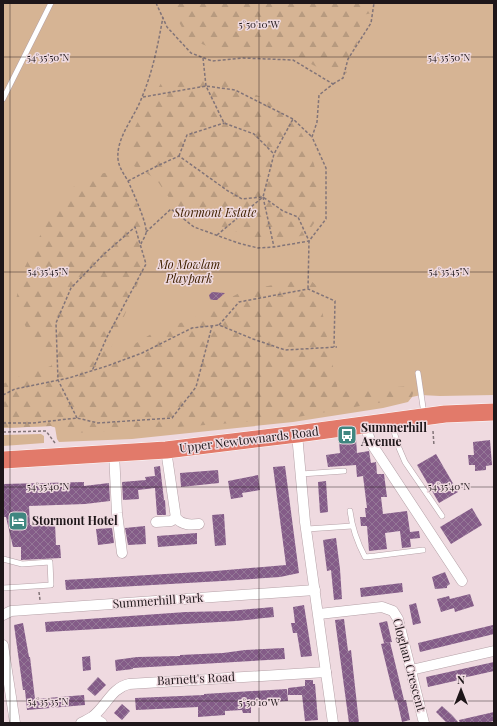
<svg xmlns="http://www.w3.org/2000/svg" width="497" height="726" font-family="'Playfair Display',serif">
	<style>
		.green { fill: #d6b494 }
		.forest { fill: url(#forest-firs) }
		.building { fill: url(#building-cross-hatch) }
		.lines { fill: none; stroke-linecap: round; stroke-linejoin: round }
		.service-casing { stroke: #b5a1a7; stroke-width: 6 }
		.minor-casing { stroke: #b5a1a7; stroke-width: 11 }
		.trunk-casing { stroke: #fff; stroke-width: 18 }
		.path { stroke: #827478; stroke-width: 1.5; stroke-dasharray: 3 2; stroke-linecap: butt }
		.service { stroke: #fff; stroke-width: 5 }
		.minor { stroke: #fff; stroke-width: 10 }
		.trunk { stroke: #e27a6a; stroke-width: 17 }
		.ticks { fill: none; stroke: #1e1619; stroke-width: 1; stroke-opacity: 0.45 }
		.labels { text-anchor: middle; stroke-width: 3; stroke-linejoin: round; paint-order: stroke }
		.park-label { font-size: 12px; font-style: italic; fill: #402100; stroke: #efdae0 }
		.poi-label { font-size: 12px; font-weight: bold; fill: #1e1619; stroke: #efdae0; text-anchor: start }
		.street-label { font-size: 12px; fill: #1e1619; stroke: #efdae0 }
		.ticks-label { font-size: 10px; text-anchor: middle; fill: #1e1619; stroke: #efdae0; stroke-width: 3; stroke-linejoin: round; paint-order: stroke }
	</style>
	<defs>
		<pattern id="forest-firs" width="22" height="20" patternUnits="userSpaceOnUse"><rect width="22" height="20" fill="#d6b494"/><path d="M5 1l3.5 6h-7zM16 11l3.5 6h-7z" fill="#b79a7f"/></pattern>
		<pattern id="building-cross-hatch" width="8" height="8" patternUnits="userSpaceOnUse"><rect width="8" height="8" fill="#845c88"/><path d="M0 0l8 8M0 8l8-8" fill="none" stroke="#957897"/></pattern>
	</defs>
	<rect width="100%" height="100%" fill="#efdae0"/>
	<!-- green -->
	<g class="green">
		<path d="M3 3H494V395L440 396 421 395 412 397 408 402 383 408 293 422 132 439 59 442 57 439 55 427 51 426 3 428Z"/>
		<path d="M41 434 44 436V443L3 446V435Z"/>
	</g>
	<!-- forest -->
	<g class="forest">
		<path d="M173 3H373V13L362 15 352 69 341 77 327 72 283 50H216L188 38 175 15Z"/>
		<path d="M228 75 246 89 291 114 309 147 319 182V216L306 235 290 238 261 240 196 218 174 205 156 179 134 166 127 148 136 125 163 80 190 77 208 80Z"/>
		<path d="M108 172 128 181 143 220 146 232 140 244 146 264 108 355 131 346 163 327 188 321 211 308 243 291 308 278 318 287 328 343 338 390 415 386 412 397 286 419 178 427 74 433 62 430 51 426 3 428V384L12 379 51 366V358L32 340 15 304 22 273 53 209 81 179Z"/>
	</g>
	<!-- building -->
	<g class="building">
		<path d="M212 292 225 293 217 300H212L210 299 209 295Z"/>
		<path d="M356 439 357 453 369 451 371 463 376 462 377 474H384L387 497H381L383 514 407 511 410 532 419 531 420 538 410 539 411 547 402 548 400 531 385 533 387 549 369 551 367 526H361L360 517H366L365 508H367L363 476 357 477 356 465 328 467 326 455 340 453 339 441Z"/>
		<path d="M490 440 492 465 486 466V470L475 471V465H469L468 455H474L473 442Z"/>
		<path d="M436 454 458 492 439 503 417 465Z"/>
		<path d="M160 466 164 500H165L166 515H157L155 488 138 490 139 499 123 500 122 482 146 480 145 477 155 476 154 467Z"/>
		<path d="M285 466 299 573 280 577 222 581 66 590 65 580 215 571 286 565 273 467Z"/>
		<path d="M218 470 219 483 181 487 180 473Z"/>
		<path d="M258 475 260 490 242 493 243 497 231 499 228 481Z"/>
		<path d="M326 481 328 512 320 513 318 482Z"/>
		<path d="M84 482V486L109 483 110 501 85 504 29 506 30 525 55 524 56 545H60L61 558 21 560V547H13L6 517H3V484Z"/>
		<path d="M472 508 482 525 451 544 440 527Z"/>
		<path d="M224 514 226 545 215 546 212 515Z"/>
		<path d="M145 526 146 544 128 545 125 528Z"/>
		<path d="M112 528 114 543 98 545 96 529Z"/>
		<path d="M197 533V544L158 547 157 536Z"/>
		<path d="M336 538 340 569 342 599 334 600 331 570 327 571 323 540Z"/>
		<path d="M445 572 450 584 447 586V588L435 589 432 577Z"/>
		<path d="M402 583 403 592 361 597 360 588Z"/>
		<path d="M470 594 474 606 455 612 454 608 441 612 437 599 449 596 450 599Z"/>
		<path d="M416 603 421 623 413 625 409 605Z"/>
		<path d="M304 605 312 656 301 657 297 633H293L291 623H295L293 607Z"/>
		<path d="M273 607 274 617 236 621 46 632 45 622 186 612 229 611Z"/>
		<path d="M344 619 348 651 351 650 359 723H349L335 620Z"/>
		<path d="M387 621 392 642 384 643 379 623Z"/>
		<path d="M23 623 29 657H30L35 699 84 695 85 705 27 710 25 690H23L14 625Z"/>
		<path d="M493 625 494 634 420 652 418 643Z"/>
		<path d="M390 642 404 700H406L410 720 402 722 397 700 395 701 381 644Z"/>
		<path d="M284 648 285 659 133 668V669L116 671 115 660 137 657 180 656V655L223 653 245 650Z"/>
		<path d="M90 656 91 670 83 671 82 657Z"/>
		<path d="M494 662V671L458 679 459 680 428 687 426 677Z"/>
		<path d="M98 677 106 685 95 696 87 689Z"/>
		<path d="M305 680H313V684H315L318 720 305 721 302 695H288V688L305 686Z"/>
		<path d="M287 689 288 701 251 703V713H243L242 710 225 711V715L198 717V707L136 710 135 698 204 695V694Z"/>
		<path d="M122 704 130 711 122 720 114 713Z"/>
		<path d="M442 706 452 715 459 723H447L436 712Z"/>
		<path d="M494 712V721L485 723H460L459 720Z"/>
	</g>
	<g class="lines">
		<!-- service casing -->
		<g class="service-casing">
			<g id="service">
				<path d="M3 99 51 3"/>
				<path d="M418 373 424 414"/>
				<path d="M392 425 399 448 405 462 442 516"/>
				<path d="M301 474 344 471"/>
				<path d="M350 511C352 527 357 542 365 557L375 556 423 550"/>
				<path d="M307 529 352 526"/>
				<path d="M3 559 22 564 50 562 51 585 3 588"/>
			</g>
		</g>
		<!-- minor casing -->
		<g class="minor-casing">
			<g id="minor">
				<path d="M365 425 371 443 462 581"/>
				<path d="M297 434 305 522 333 723"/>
				<path d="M166 450 176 518C182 525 190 525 199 524"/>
				<path d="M114 453 117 513 122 553"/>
				<path d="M156 522 171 521 176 518"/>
				<path d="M319 614 382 607 393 611 398 619 424 723"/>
				<path d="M3 615 11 611 315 590"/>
				<path d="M3 645 15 723"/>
				<path d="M411 670 494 651"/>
				<path d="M93 717 102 723"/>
				<path d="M81 723C85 721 89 719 92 717 106 707 111 688 129 684L326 672"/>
			</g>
		</g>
		<!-- trunk casing -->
		<g class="trunk-casing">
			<path id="trunk" d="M3 460 166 450 297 434 445 414 494 412"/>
		</g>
		<!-- path -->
		<g class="path">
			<path d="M156 3 167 27 191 53 212 61 242 58 293 60 333 84 319 95 317 122 312 137 326 168V219L309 241 308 289"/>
			<path d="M203 58 206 86 224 123 254 134 274 154"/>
			<path d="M333 84 343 78 348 59 371 23 374 3"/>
			<path d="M143 97 206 86 235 90 293 119 312 137"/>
			<path d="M179 156 187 135 224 123"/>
			<path d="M128 181 157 166 179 156 228 191 242 199 263 197 274 154 293 119"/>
			<path d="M263 197 274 247"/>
			<path d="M146 232 171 209 194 227 238 243 258 248 274 247 309 241 298 217 283 211 263 197"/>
			<path d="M217 235 263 197"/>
			<path d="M141 244C142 241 145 237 146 233 148 225 132 190 128 181 124 174 119 168 118 159 116 137 135 117 142 97 153 71 158 44 163 17"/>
			<path d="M219 325 239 302 308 289 335 301 334 347"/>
			<path d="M3 395 15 389 69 378 107 366 142 353 192 328 219 325 253 339 285 350 337 347"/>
			<path d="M77 418 58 380 56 323 71 288 103 255 135 227 146 264 107 337 92 371"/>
			<path d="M3 423H33L77 418 98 423 172 418 196 387 212 326"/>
			<path d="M433 431 434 446"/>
			<path d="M3 432 46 431 55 443"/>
			<path d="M39 592 40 600"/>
		</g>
		<!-- service -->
		<use href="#service" class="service"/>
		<!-- minor -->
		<use href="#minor" class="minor"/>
		<!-- trunk -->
		<use href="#trunk" class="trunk"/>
	</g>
	<!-- ticks -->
	<path class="ticks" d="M10 3V723M259 3V723M3 57H494M3 272H494M3 487H494M3 701H494"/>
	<!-- icons -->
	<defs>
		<g id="bus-square" transform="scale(1)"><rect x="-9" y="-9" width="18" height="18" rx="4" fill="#3f8680" stroke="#efdae0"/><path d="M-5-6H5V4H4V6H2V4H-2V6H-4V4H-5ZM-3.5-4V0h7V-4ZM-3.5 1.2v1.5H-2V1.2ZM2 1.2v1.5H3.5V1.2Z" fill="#fff"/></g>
		<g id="hotel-square" transform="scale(1)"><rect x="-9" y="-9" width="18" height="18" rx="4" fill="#3f8680" stroke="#efdae0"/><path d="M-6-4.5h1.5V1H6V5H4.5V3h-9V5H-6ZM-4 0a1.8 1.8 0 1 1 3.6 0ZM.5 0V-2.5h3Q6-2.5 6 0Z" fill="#fff"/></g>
	</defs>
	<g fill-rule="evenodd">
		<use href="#bus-square" x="347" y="435"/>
		<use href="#hotel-square" x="18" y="521"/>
	</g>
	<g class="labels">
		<!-- park labels -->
		<g class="park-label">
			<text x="215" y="217">Stormont Estate</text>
			<text x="189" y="269">Mo Mowlam<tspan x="189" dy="14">Playpark</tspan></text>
		</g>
		<!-- poi labels -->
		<g class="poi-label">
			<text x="361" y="432">Summerhill<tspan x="361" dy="14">Avenue</tspan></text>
			<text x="32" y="525">Stormont Hotel</text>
		</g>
		<!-- street labels -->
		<g class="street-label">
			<text transform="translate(249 440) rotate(-7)" y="4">Upper Newtownards Road</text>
			<text transform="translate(158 601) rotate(-4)" y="4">Summerhill Park</text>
			<text transform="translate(409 665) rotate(75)" y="4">Cloghan Crescent</text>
			<text transform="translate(196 679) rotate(-3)" y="4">Barnett's Road</text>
		</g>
	</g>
	<g class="ticks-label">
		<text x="259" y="28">5°50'10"W</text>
		<text x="48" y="61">54°35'50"N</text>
		<text x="449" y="61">54°35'50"N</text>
		<text x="48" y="275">54°35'45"N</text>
		<text x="449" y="275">54°35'45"N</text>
		<text x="48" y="490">54°35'40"N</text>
		<text x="449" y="490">54°35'40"N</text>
		<text x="48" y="705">54°35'35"N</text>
		<text x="259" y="706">5°50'10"W</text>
	</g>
	<!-- border -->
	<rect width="497" height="726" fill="none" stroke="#1e1619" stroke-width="8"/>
	<!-- north arrow -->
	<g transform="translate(461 690)" stroke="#efdae0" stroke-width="3" paint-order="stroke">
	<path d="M0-3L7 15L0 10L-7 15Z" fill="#1e1619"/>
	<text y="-6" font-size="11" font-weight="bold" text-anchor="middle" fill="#1e1619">N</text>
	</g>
</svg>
